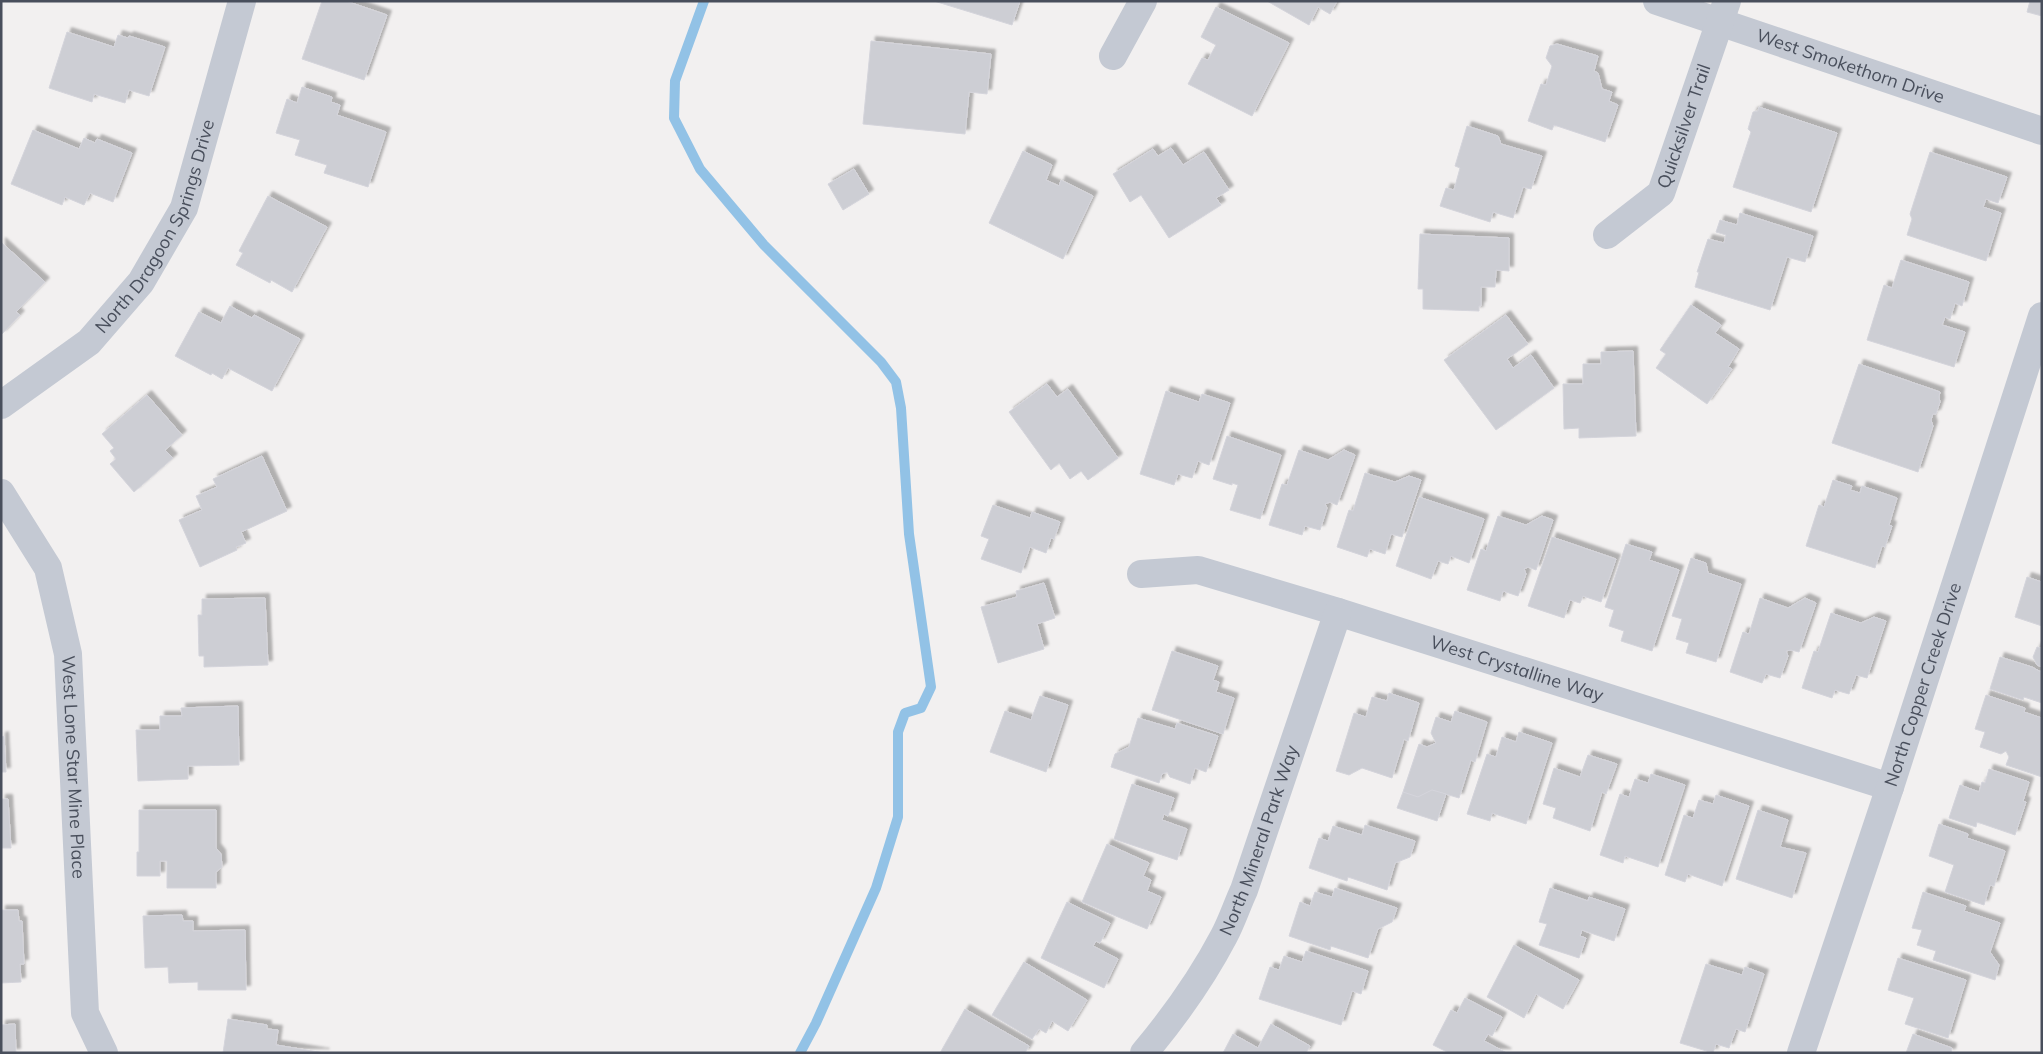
<svg xmlns="http://www.w3.org/2000/svg" width="2043" height="1054" font-family="Mulish,sans-serif">
	<style>
		.lines { fill: none; stroke-linecap: round; stroke-linejoin: round }
		.stream { stroke: #92c2e6; stroke-width: 10 }
		.building { fill: #cdced4; stroke: #d4d4db; filter: url(#shadow) }
		.minor { stroke: #c4c9d3; stroke-width: 28 }
		.labels { text-anchor: middle; stroke-width: 4; stroke-linejoin: round; paint-order: stroke }
		.street-label { font-size: 18px; fill: #494f5c; stroke: #fff }
	</style>
	<defs>
		<filter id="shadow"><feDropShadow dx="4.5" dy="-4.5" stdDeviation="1" flood-color="#0004"/></filter>
	</defs>
	<rect width="100%" height="100%" fill="#f2f0f0"/>
	<g class="lines">
		<!-- stream -->
		<path class="stream" d="M704 1 675 81 674 118 700 169 764 245 881 362 896 382 901 408 909 534 931 687 921 708 905 713 898 732V817L876 888 816 1023 800 1053"/>
	</g>
	<!-- building -->
	<g class="building">
		<path d="M322 1H346L387 15 364 80 302 59Z"/>
		<path d="M934 1H1020L1012 25Z"/>
		<path d="M1267 1H1337L1330 14 1318 7 1309 25Z"/>
		<path d="M2030 1H2042V16L2027 12Z"/>
		<path d="M1216 7 1289 43 1252 116 1188 84 1202 58 1208 60 1216 45 1201 37Z"/>
		<path d="M67 32 114 47 118 35 128 38 129 36 165 47 149 96 129 90 125 103 94 94 92 102 49 88Z"/>
		<path d="M871 41 991 54 987 94 969 92 965 134 863 124Z"/>
		<path d="M1557 44 1598 56 1594 71 1598 73 1602 89 1612 92 1609 101 1618 105 1605 142 1554 125 1552 130 1528 121 1541 84 1546 85 1552 66 1546 58 1550 46Z"/>
		<path d="M302 87 332 97 331 102 340 105 337 115 386 132 368 187 324 173 327 165 295 155 300 140 276 133 287 99 297 103Z"/>
		<path d="M1759 107 1837 133 1811 212 1733 187 1751 132 1748 129 1753 112 1758 111Z"/>
		<path d="M1467 126 1498 136 1501 144 1542 156 1531 189 1523 187 1513 218 1493 212 1490 222 1440 206 1446 188 1454 190 1460 168 1455 166Z"/>
		<path d="M33 130 79 149 84 138 95 143 97 139 132 153 113 202 90 193 84 205 65 197 62 205 11 184Z"/>
		<path d="M1171 148 1183 165 1204 152 1229 190 1216 198 1221 205 1169 238 1141 195 1130 202 1113 174 1153 149 1158 156Z"/>
		<path d="M1023 151 1052 165 1046 180 1059 186 1061 180 1093 196 1063 259 989 223Z"/>
		<path d="M1930 152 2007 177 1998 203 1986 199 1983 207 2001 213 1986 261 1907 235 1912 219 1910 214Z"/>
		<path d="M854 169 869 194 843 210 828 184Z"/>
		<path d="M268 196 327 227 292 292 271 280 270 283 236 265 243 253 239 251Z"/>
		<path d="M1740 213 1813 236 1805 262 1787 257 1770 310 1695 287 1699 272H1697L1708 239 1724 243 1726 235 1716 232 1720 220 1737 225Z"/>
		<path d="M1420 234 1509 238V271L1496 270 1495 287H1481V306H1479V311L1423 309V289H1418Z"/>
		<path d="M1 242 45 282 16 312 20 315 1 335Z"/>
		<path d="M1901 260 1969 282 1962 306 1955 303 1950 319 1945 317 1942 325 1965 332 1954 367 1867 340 1884 285 1892 288Z"/>
		<path d="M1691 305 1721 325 1715 333 1739 349 1728 367 1732 369 1707 404 1656 368 1666 354 1660 350Z"/>
		<path d="M230 306 252 318 254 315 300 339 272 391 228 368 222 379 212 373 211 375 175 356 199 312 221 323Z"/>
		<path d="M1506 315 1528 344 1507 359 1513 368 1531 355 1554 388 1496 430 1444 360Z"/>
		<path d="M1633 351 1636 436 1579 438V428L1564 429 1563 384H1583V364H1601V352Z"/>
		<path d="M1859 364 1940 392 1939 397 1940 402 1936 414H1933L1931 420 1933 426 1918 472 1832 443Z"/>
		<path d="M1047 384 1057 397 1068 389 1118 458 1088 480 1081 471 1070 479 1059 463 1051 470 1009 412Z"/>
		<path d="M1166 391 1199 402 1202 394 1230 403 1209 465 1198 461 1192 478 1178 474 1174 485 1140 474Z"/>
		<path d="M147 395 182 435 165 450 173 458 134 492 110 464 116 459 110 451 114 448 102 434Z"/>
		<path d="M1227 436 1281 455 1260 519 1230 510 1238 485 1232 483V485L1213 479Z"/>
		<path d="M1299 450 1328 460 1344 450 1355 455 1337 505 1330 502 1325 504 1327 508 1320 530 1305 526 1302 535 1269 525 1282 484 1287 485Z"/>
		<path d="M262 456 287 511 241 532 246 543 236 547 237 550 200 567 179 520 202 510 196 496 217 487 213 479Z"/>
		<path d="M1365 473 1395 482 1409 476 1421 480 1402 537 1391 534 1385 554 1370 549 1367 557 1337 547 1349 510 1353 511Z"/>
		<path d="M1833 480 1852 486 1850 490 1860 493 1862 486 1897 498 1889 525 1892 526 1885 547 1882 546 1875 568 1806 546 1819 505 1824 507Z"/>
		<path d="M1419 497 1484 519 1469 563 1451 556 1448 564 1438 561 1431 579 1396 566Z"/>
		<path d="M993 505 1030 518 1032 512 1060 522 1054 539 1051 538 1046 553 1030 547 1021 573 981 559 989 539 981 536Z"/>
		<path d="M1498 516 1526 525 1542 516 1553 520 1536 570 1528 567 1524 569 1526 574 1518 596 1503 591 1500 601 1467 590 1481 549 1486 551Z"/>
		<path d="M1552 537 1616 559 1601 602 1583 596 1580 603 1570 600 1564 618 1528 606Z"/>
		<path d="M1626 544 1652 552 1649 560 1679 570 1652 651 1621 641 1624 631 1609 626 1614 610 1605 607Z"/>
		<path d="M1691 558 1706 563 1708 573 1741 584 1716 662 1686 653 1689 643 1676 639 1682 619 1672 616Z"/>
		<path d="M2027 577 2042 582V626L2015 617Z"/>
		<path d="M1044 583 1055 618 1037 624 1044 649 998 663 981 607 1017 597 1016 591Z"/>
		<path d="M265 598 268 665 204 667V656H199L198 615H202V599Z"/>
		<path d="M1760 598 1788 608 1805 598 1816 603 1799 652 1791 650 1786 651 1788 656 1780 678 1766 674 1762 683 1730 672 1743 632 1749 634Z"/>
		<path d="M1831 613 1861 623 1874 617 1886 621 1867 678 1856 675 1849 694 1835 690 1832 698 1802 688 1814 651 1818 652Z"/>
		<path d="M2037 647 2042 648V667L2037 665 2033 657Z"/>
		<path d="M1172 651 1218 666 1213 680 1219 682 1216 692 1234 698 1223 734 1152 710Z"/>
		<path d="M2000 657 2032 667 2041 672 2042 668V703L2024 697 2023 700 1990 689Z"/>
		<path d="M1389 693 1419 703 1408 741 1404 739 1392 778 1362 768 1349 775 1336 771 1354 713 1366 717 1372 697 1387 701Z"/>
		<path d="M1986 695 2025 708 2024 712 2042 718V777L2006 765 2009 757 2006 751 2001 754 1980 747 1985 732 1975 729Z"/>
		<path d="M1040 696 1068 705 1046 772 990 752 1005 711 1031 720Z"/>
		<path d="M238 706 239 765 188 766V779L138 781 136 730H160V716H182L181 708Z"/>
		<path d="M1455 711 1487 722 1475 762 1471 760 1459 798 1432 790 1418 797 1403 792 1419 744 1427 747 1436 743 1431 733 1436 717 1451 722Z"/>
		<path d="M1138 718 1175 729 1177 723 1218 736 1206 772 1195 768 1190 784 1170 777 1167 772 1162 774 1159 783 1111 767 1115 754 1129 747Z"/>
		<path d="M1519 732 1552 743 1526 824 1492 813 1490 821 1467 814 1487 754 1496 757 1502 737 1516 742Z"/>
		<path d="M4 736 6 772H1V737Z"/>
		<path d="M1588 755 1617 764 1606 794 1602 792 1590 831 1553 818 1556 808 1543 804 1554 768 1580 777Z"/>
		<path d="M1989 769 2029 782 2023 801 2026 802 2015 835 1977 822 1976 827 1949 818 1960 785 1979 792 1982 782 1985 783Z"/>
		<path d="M1651 774 1685 785 1658 867 1625 856 1623 863 1600 855 1620 794 1629 797 1635 779 1648 783Z"/>
		<path d="M1132 784 1174 798 1168 816 1164 814 1162 820 1187 829 1177 860 1114 839Z"/>
		<path d="M1432 790 1446 794 1437 821 1397 808 1403 792 1418 797Z"/>
		<path d="M1716 795 1749 806 1722 886 1688 874 1685 882 1665 875 1684 815 1693 818 1699 800 1713 804Z"/>
		<path d="M1 799H8L11 848H1Z"/>
		<path d="M139 810H216V848L221 854 222 867 216 872V888H167V861H160V876H137V852H139Z"/>
		<path d="M1758 810 1788 820 1780 847 1806 853 1792 898 1736 879Z"/>
		<path d="M1939 824 1968 834 1967 838 2005 851 1994 886 1990 885 1984 905 1945 892 1954 865 1929 856Z"/>
		<path d="M1365 825 1415 841 1410 857 1395 863 1387 890 1348 877 1347 881 1309 868 1319 838 1328 841 1333 826 1362 835Z"/>
		<path d="M1107 844 1149 863 1143 876 1151 880 1147 891 1161 897 1147 929 1082 902Z"/>
		<path d="M1335 888 1397 908 1392 922 1378 929 1368 958 1331 946 1330 950 1289 936 1300 902 1310 906 1315 892 1332 897Z"/>
		<path d="M1550 888 1588 901 1589 897 1625 909 1614 941 1582 930 1580 936 1586 938 1579 958 1539 945 1547 924 1539 922Z"/>
		<path d="M1923 892 1966 906 1964 911 2000 923 1990 952 1999 965 1995 980 1933 960 1936 951 1917 945 1922 930 1912 928Z"/>
		<path d="M1067 902 1110 923 1100 943 1096 941 1093 946 1118 959 1104 988 1041 958Z"/>
		<path d="M1 910H18L19 921H22L24 964H20L21 982 1 983Z"/>
		<path d="M182 915 183 921H193V931L245 930 246 990H198V982L169 983 168 967 145 968 143 916Z"/>
		<path d="M1514 945 1579 980 1563 1009 1536 994 1524 1018 1487 997Z"/>
		<path d="M1306 951 1368 971 1361 994 1352 991 1341 1025 1259 999 1270 967 1279 970 1284 956 1302 962Z"/>
		<path d="M1898 958 1966 980 1948 1038 1905 1024 1914 998 1888 990Z"/>
		<path d="M1024 962 1087 1000 1068 1031 1052 1021 1046 1033 1039 1029 1032 1039 992 1015Z"/>
		<path d="M1706 964 1742 975 1745 967 1764 974 1745 1032 1736 1029 1729 1048 1716 1044 1713 1053 1680 1043Z"/>
		<path d="M1465 998 1502 1017 1492 1036 1488 1034 1484 1041 1507 1053H1449L1433 1045 1451 1010 1457 1013Z"/>
		<path d="M965 1009 1029 1046 1025 1053H940Z"/>
		<path d="M228 1019 267 1025V1029L278 1030 276 1045 325 1053H223Z"/>
		<path d="M15 1024 16 1053H1V1025Z"/>
		<path d="M1271 1024 1310 1046 1306 1053H1223L1233 1034 1258 1048Z"/>
		<path d="M1913 1034 1952 1048 1951 1053H1906Z"/>
	</g>
	<g class="lines">
		<!-- minor -->
		<g class="minor">
			<path id="s1" d="M1657 1 2042 131"/>
			<path d="M1113 56 1143 1"/>
			<path id="s2" d="M1607 235 1661 193 1727 1"/>
			<path id="s3" d="M1 405 89 342 141 282 184 208 242 1"/>
			<path id="s4" d="M1 493 48 568 68 654 85 1013 104 1053"/>
			<path id="s5" d="M1141 574 1198 570 1338 612 1890 787"/>
			<path id="s6" d="M1144 1053C1175 1016 1202 978 1224 936 1232 921 1237 905 1244 890L1338 612"/>
			<path id="s7" d="M1801 1053 1890 787 2042 316"/>
		</g>
	</g>
	<g class="labels">
		<!-- street labels -->
		<g class="street-label">
			<text dy="6" stroke="none"><textPath href="#s1" startOffset="204">West Smokethorn Drive</textPath></text>
			<text dy="6" stroke="none"><textPath href="#s2" startOffset="139">Quicksilver Trail</textPath></text>
			<text dy="6" stroke="none"><textPath href="#s3" startOffset="244">North Dragoon Springs Drive</textPath></text>
			<text dy="6" stroke="none"><textPath href="#s5" startOffset="391">West Crystalline Way</textPath></text>
			<text dy="6" stroke="none"><textPath href="#s7" startOffset="388">North Copper Creek Drive</textPath></text>
			<text dy="6" stroke="none"><textPath href="#s4" startOffset="290">West Lone Star Mine Place</textPath></text>
			<text dy="6" stroke="none"><textPath href="#s6" startOffset="244">North Mineral Park Way</textPath></text>
		</g>
	</g>
	<!-- border -->
	<rect width="2043" height="1054" fill="none" stroke="#494f5c" stroke-width="5"/>
</svg>
